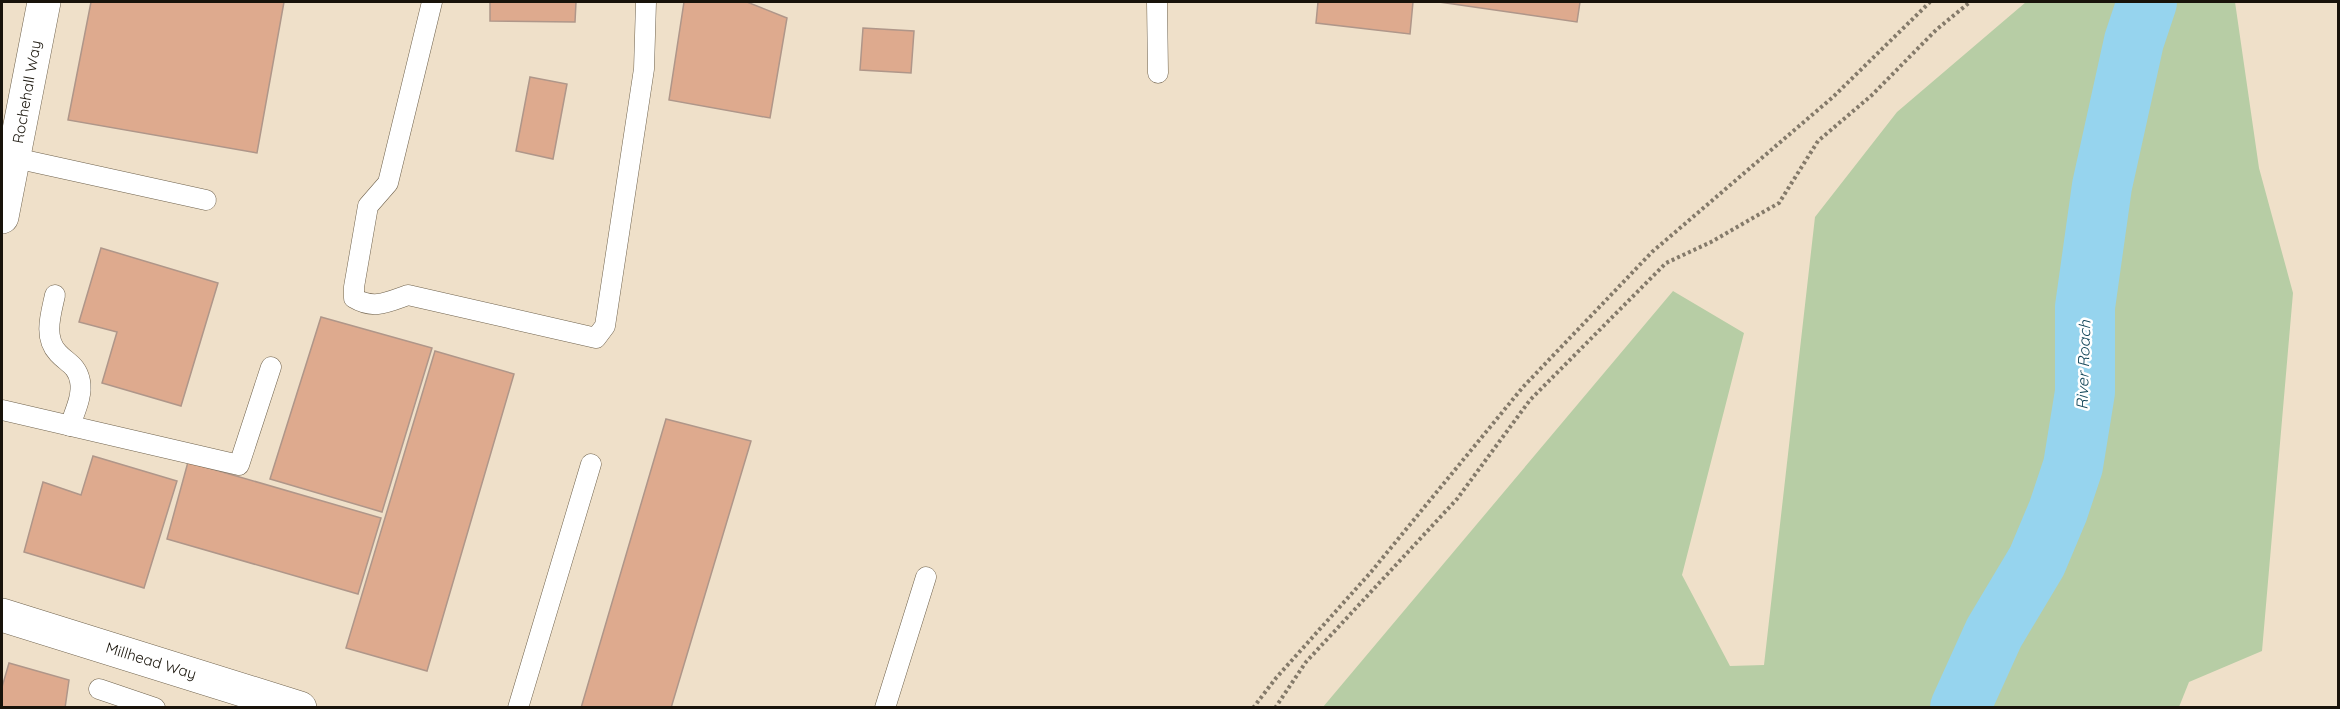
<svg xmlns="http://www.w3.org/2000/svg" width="2340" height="709" font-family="Quicksand,sans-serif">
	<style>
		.green { fill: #b7cda5 }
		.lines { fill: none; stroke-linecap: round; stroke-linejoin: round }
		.river { stroke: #96d4ee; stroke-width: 60 }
		.building { fill: #deaa8e; stroke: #af9689; stroke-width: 1.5 }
		.lane-casing { stroke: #6f624d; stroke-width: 21 }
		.street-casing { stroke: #6f624d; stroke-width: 34 }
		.path { stroke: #847a6a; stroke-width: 4; stroke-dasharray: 3 3; stroke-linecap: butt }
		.lane { stroke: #fff; stroke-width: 20 }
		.street { stroke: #fff; stroke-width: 33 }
		.labels { text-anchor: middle; stroke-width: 5; stroke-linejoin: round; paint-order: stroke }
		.street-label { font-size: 15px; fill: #18130a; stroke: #fff }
		.water-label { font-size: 16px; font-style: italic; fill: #124659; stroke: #fff }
	</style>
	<rect width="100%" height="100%" fill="#efe0c9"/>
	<!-- green -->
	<path class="green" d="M2026 2H2235L2259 168 2293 293 2262 651 2189 682 2179 707H1323L1673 291 1744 333 1682 575 1730 666 1764 665 1815 217 1897 112Z"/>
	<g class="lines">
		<!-- river -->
		<path class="river" d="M1960 708 1994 633 2037 561 2058 511 2073 466 2085 392V307L2102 186 2134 41 2147 2"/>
	</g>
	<!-- building -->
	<g class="building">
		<path d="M91 2H284L257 153 68 120Z"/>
		<path d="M490 2H576L575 22 490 21Z"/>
		<path d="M684 2H747L787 18 770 118 669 100Z"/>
		<path d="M1318 2H1413L1410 34 1316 23Z"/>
		<path d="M1439 2H1580L1577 22Z"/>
		<path d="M863 28 914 31 911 73 860 70Z"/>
		<path d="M530 77 567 84 553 159 516 151Z"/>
		<path d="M101 248 218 283 181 406 102 383 117 332 79 322Z"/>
		<path d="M321 317 432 348 382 512 270 479Z"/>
		<path d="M435 351 514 374 427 671 346 648Z"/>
		<path d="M666 419 751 441 671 708H581Z"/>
		<path d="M93 456 177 481 144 588 24 552 43 482 81 495Z"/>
		<path d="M188 462 381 518 358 594 167 539Z"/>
		<path d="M9 663 69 680 65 708H2V687Z"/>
	</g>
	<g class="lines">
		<!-- lane casing -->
		<g class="lane-casing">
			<g id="lane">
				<path d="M432 2 388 183 368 206 354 287V298C374 310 388 302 408 295L596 338 605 326 644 69 646 2"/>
				<path d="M1157 2 1158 73"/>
				<path d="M15 158 206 200"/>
				<path d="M55 295C51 314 43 337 58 353 67 363 77 365 80 381 83 396 74 413 70 426"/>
				<path d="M2 410 239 465 271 367"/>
				<path d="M99 689 155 708"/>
				<path d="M518 708 591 464"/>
				<path d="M885 708 926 577"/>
			</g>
		</g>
		<!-- street casing -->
		<g class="street-casing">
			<g id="street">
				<path d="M2 217 44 2"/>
				<path d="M2 615 300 708"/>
			</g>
		</g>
		<!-- path -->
		<g class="path">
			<path d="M1253 708 1276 678 1371 572 1523 387 1652 252 1833 97 1930 2"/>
			<path d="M1275 708 1306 662 1457 499 1530 400 1666 263 1711 242 1779 203 1818 141 1872 95 1936 30 1970 2"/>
		</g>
		<!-- lane -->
		<use href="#lane" class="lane"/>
		<!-- street -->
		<use href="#street" class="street"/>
	</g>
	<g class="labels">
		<!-- street labels -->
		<g class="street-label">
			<text transform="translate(27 92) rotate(-80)" y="5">Rochehall Way</text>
			<text transform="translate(151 661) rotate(17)" y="5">Millhead Way</text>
		</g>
		<!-- water labels -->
		<g class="water-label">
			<text transform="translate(2083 365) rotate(-88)" y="6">River Roach</text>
		</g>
	</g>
	<!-- border -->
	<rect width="2340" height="709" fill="none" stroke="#18130a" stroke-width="6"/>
</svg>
